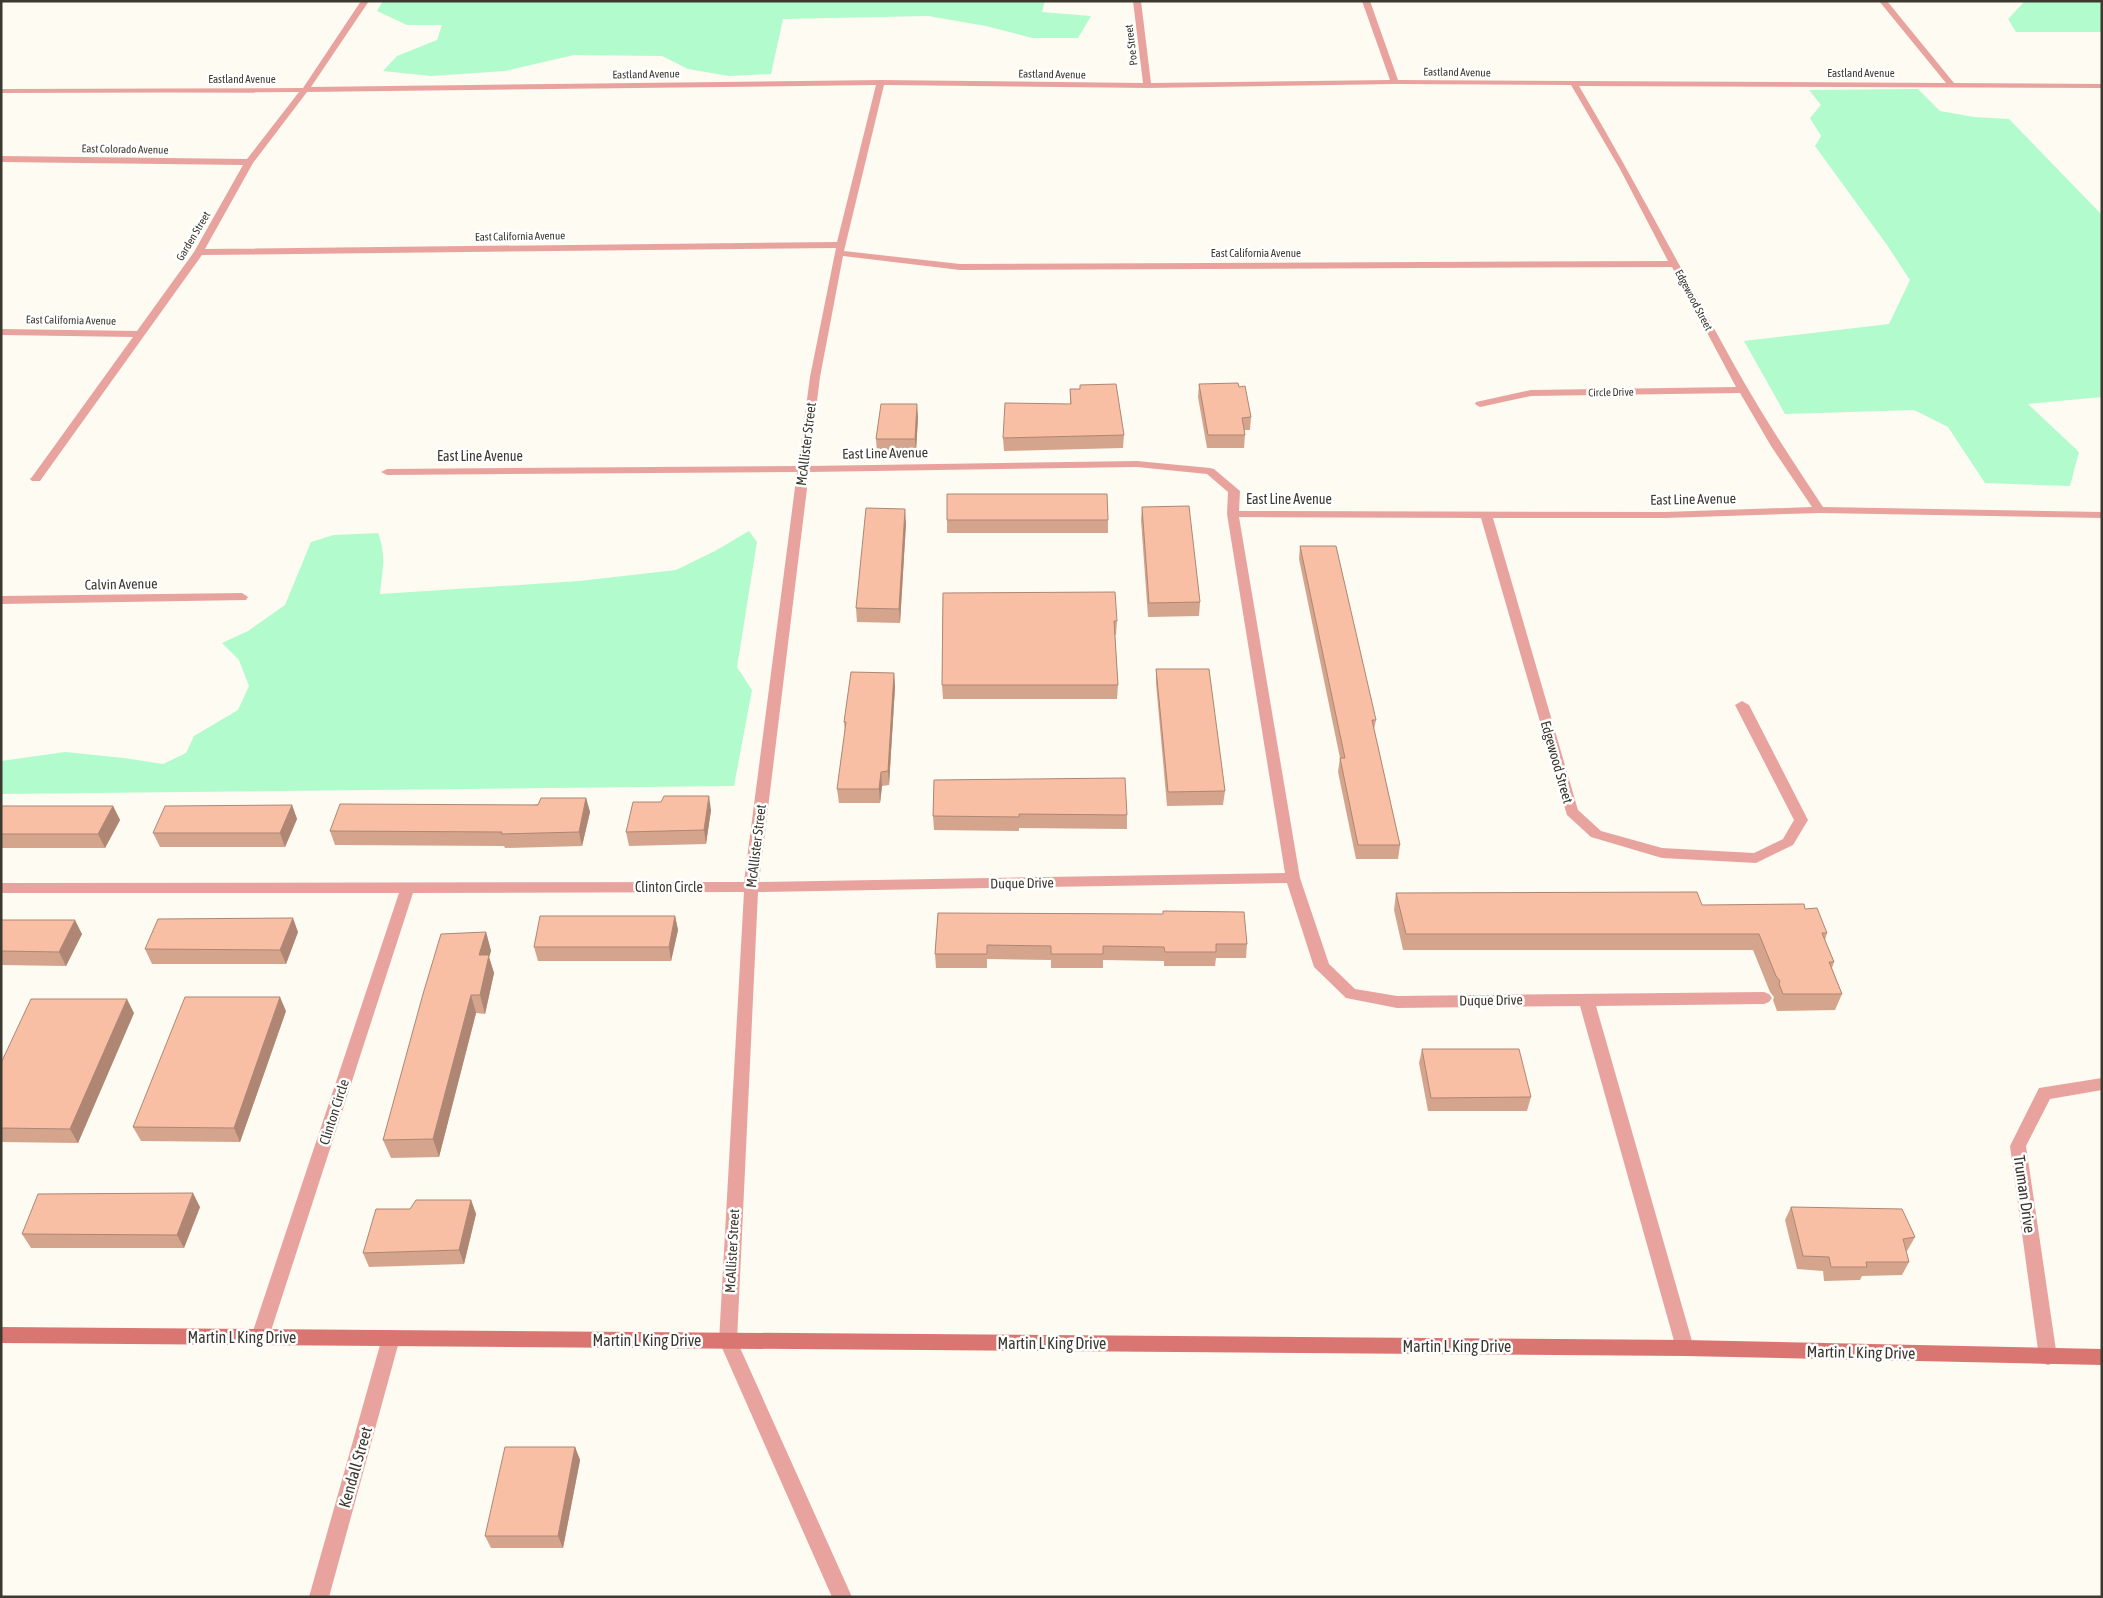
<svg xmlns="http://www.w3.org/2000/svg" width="2103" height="1598" font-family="'Asap Condensed',sans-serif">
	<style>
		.green { fill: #b2fbcc }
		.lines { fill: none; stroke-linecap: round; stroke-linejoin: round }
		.minor { fill: #e9a39f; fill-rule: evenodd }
		.secondary { fill: #da7672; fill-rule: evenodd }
		.wall { fill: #d5a48d }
		.shaded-wall { fill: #ae8673 }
		.building { fill: #f8bfa4; stroke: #ae8673 }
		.labels { text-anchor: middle; stroke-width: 5; stroke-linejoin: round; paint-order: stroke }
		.far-street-label { font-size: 11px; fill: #3c3930; stroke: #fff }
		.street-label { font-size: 14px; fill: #3c3930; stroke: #fff }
		.near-street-label { font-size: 16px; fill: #3c3930; stroke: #fff }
	</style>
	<rect width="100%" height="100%" fill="#fefbf2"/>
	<!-- green -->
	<g class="green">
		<path d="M383 1H1045L1042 12 1091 16 1078 38H1032L986 26 928 16 783 19 771 74 729 76 688 69 662 56 574 55 505 71 431 76 383 71 397 56 437 40 442 25H407L377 11Z"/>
		<path d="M2025 1H2102V32H2016L2008 19Z"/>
		<path d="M1918 89 1940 111 1974 117 2009 119 2102 215V397L2028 404 2079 452 2070 486 1985 483 1948 427 1914 410 1785 414 1744 341 1889 324 1910 280 1887 245 1815 146 1821 136 1810 118 1821 105 1809 90Z"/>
		<path d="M749 531 757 542 737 667 752 690 734 786 1 794V761L65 752 124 758 163 764 186 753 194 736 238 710 249 686 239 660 222 643 248 631 285 605 311 542 334 535 378 533C387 557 382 570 380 594L579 581 676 570 715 551Z"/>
	</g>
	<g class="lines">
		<!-- minor -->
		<g class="minor">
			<path d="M361 1H369L311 87 881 80 1143 83 1133 1H1141L1151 83 1390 80 1362 1H1370L1398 80 1946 83 1879 1H1887L1954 83 2102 84V88L1579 86C1634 179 1684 275 1737 370 1763 416 1793 462 1823 507L2102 512V518L1820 513 1665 518H1493L1578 810 1601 831 1662 848 1754 853 1783 839 1794 820 1735 705 1742 701 1749 705 1808 820 1793 845 1756 863 1662 858 1591 837 1567 815 1481 518 1239 517 1300 878 1329 964 1355 989 1397 996 1764 992 1769 994 1772 998 1769 1002 1764 1004 1596 1006 1694 1348 1691 1354 1685 1356 1679 1354 1676 1348 1580 1006 1397 1008 1346 998 1314 967 1287 883 758 892 737 1341 852 1597H832L719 1341 744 892 413 893 269 1337 266 1343 260 1345 254 1343 251 1337 399 893H1V883L744 882 797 472 387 475 381 472 387 469 798 466 810 377 836 248 202 255 40 481H32L30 479 32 477 133 337 1 335V329L137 331 194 252 243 165 1 162V156L247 159 299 92 1 93V89L303 88ZM1395 84 1571 85 1620 169 1668 261 960 264 844 251 884 85 1147 88ZM876 85 837 242 205 249 253 163 307 92ZM843 256 960 270 1672 267 1736 387 1531 390 1476 402 1475 404 1480 407 1531 396 1740 393 1771 446 1812 507 1665 512 1239 511 1240 491 1214 469 1210 468 1137 461 809 466 820 377ZM1137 467 1207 474 1228 492 1227 514 1285 873 759 882 809 472Z"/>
			<path d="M242 593 248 597 246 600 1 604V596Z"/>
			<path d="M2102 1078V1090L2050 1099 2026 1146 2057 1357 2054 1363 2048 1365 2042 1363 2039 1357 2010 1146 2039 1088Z"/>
			<path d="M391 1330 397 1332 400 1338 329 1597H309L382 1338 385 1332Z"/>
		</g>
		<!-- secondary -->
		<path class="secondary" d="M1 1327 1685 1340 2102 1349V1365L1685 1356 1 1343Z"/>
	</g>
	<!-- wall -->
	<g class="wall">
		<path d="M1199 384 1251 417 1250 430H1244L1245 435 1244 448H1207L1198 397Z"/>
		<path d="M1080 385 1124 435 1123 448 1004 451 1003 438 1070 404V389H1080Z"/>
		<path d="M918 417 916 452H877L876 439Z"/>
		<path d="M1142 507 1200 602 1199 616 1148 617 1141 520Z"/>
		<rect x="947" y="520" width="161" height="13"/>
		<path d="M906 523 900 623 857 622 856 608Z"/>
		<path d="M1300 546 1376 720 1374 729 1400 845 1398 859H1356L1338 772 1340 758 1299 559Z"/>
		<path d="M943 593 1117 621 1116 635H1115L1118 685 1117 699H943L942 685Z"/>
		<path d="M1156 669 1225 791 1223 805 1167 806 1156 683Z"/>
		<path d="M894 673 895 687 889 785 882 786 880 803H839L837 789 845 731 844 722Z"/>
		<path d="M934 780 1127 815V829L1019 828V831L934 830 933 816Z"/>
		<path d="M586 798 590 812 582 846 505 848 504 846 335 845 330 831Z"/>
		<path d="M292 805 297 819 285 847H160L153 833Z"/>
		<path d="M1 806H113L120 820 105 848H1Z"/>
		<path d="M711 810 706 844 629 846 626 832Z"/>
		<path d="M1396 893 1805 909 1827 933 1825 940 1834 962 1832 968 1842 994 1835 1010 1777 1011 1773 1000 1774 997 1770 992 1753 950H1403L1394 910Z"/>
		<path d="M938 913 1247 944 1246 958H1216L1215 966H1164V961L1103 960V968H1051V960L987 959V968H936L935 954Z"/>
		<path d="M675 916 678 930 671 961H538L534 947Z"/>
		<path d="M1 920 82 934 66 966 1 965Z"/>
		<path d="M298 932 286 964H152L145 949Z"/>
		<path d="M486 932 491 951 489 957 494 973 485 1014 476 1013 439 1157 391 1158 383 1140Z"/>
		<path d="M286 1011 240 1142 141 1141 133 1127Z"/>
		<path d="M134 1013 78 1143 1 1142V1063Z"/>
		<path d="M1422 1049 1531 1097 1527 1111H1428L1419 1063Z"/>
		<path d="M471 1200 476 1214 464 1264 369 1267 363 1253 410 1209Z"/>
		<path d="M200 1207 184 1248H31L22 1234Z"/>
		<path d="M1791 1207 1915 1237 1907 1251H1906L1909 1262 1902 1275 1862 1276 1860 1280 1824 1281 1823 1271 1797 1269 1785 1220Z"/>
		<path d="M575 1447 580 1460 563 1548H491L485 1536Z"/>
	</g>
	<!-- shaded-wall -->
	<g class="shaded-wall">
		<path d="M917 404 918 417 916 452 915 439Z"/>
		<path d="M905 509 906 523 900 623 899 609Z"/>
		<path d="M894 673 895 687 889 785 888 771Z"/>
		<path d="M881 772 882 786 880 803 879 789Z"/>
		<path d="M709 796 711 810 706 844 704 830Z"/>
		<path d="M586 798 590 812 582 846 579 832Z"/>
		<path d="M292 805 297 819 285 847 280 833Z"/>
		<path d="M113 806 120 820 105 848 98 834Z"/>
		<path d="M675 916 678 930 671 961 669 947Z"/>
		<path d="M293 918 298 932 286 964 280 950Z"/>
		<path d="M75 920 82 934 66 966 59 952Z"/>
		<path d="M486 932 491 951 489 957 494 973 485 1014 480 995 479 955Z"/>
		<path d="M471 995 476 1013 439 1157 433 1139Z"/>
		<path d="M280 997 286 1011 240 1142 234 1128Z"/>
		<path d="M127 999 134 1013 78 1143 70 1129Z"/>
		<path d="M193 1193 200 1207 184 1248 177 1235Z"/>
		<path d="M471 1200 476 1214 464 1264 459 1250Z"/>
		<path d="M575 1447 580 1460 563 1548 558 1536Z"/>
	</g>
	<!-- building -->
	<g class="building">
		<path d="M1238 383 1239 387 1245 386 1251 417 1242 418 1245 435H1208L1199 384Z"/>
		<path d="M1116 384 1124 435 1003 438 1005 403 1071 404 1070 389H1080V385Z"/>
		<path d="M881 404H917L915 439H876Z"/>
		<path d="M947 494H1107L1108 520H947Z"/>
		<path d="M1189 506 1200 602 1149 603 1142 507Z"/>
		<path d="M866 508 905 509 899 609 856 608Z"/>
		<path d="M1300 546H1336L1376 720H1372L1400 845H1358L1340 758H1345Z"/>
		<path d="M1115 592 1117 621H1114L1118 685H942L943 593Z"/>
		<path d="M1156 669H1209L1225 791 1168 792Z"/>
		<path d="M851 672 894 673 888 771 881 772 879 789H837L846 722H844Z"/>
		<path d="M1125 778 1127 815 1019 814V817L933 816 934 780Z"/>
		<path d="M664 796H709L704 830 626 832 633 802H661Z"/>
		<path d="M541 798H586L579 832 501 834 502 832 330 831 340 804 538 805Z"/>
		<path d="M292 805 280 833H153L165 806Z"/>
		<path d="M1 806H113L98 834H1Z"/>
		<path d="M1697 892 1702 905 1804 904 1805 909 1817 908 1827 933H1822L1834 962H1829L1842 994H1783L1779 984 1780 981 1776 976 1759 934H1406L1396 893Z"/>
		<path d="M1163 911 1244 912 1247 944H1216V952H1165L1164 947 1103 946V954H1051V946L987 945V954H935L938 913 1163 914Z"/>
		<path d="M540 916H675L669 947H534Z"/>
		<path d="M293 918 280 950 145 949 158 919Z"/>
		<path d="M1 920H75L59 952 1 951Z"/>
		<path d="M486 932 479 955H489L480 995H471L433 1139 383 1140 423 994 441 934Z"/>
		<path d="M185 997H280L234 1128 133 1127Z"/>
		<path d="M31 999H127L70 1129 1 1128V1063Z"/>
		<path d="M1422 1049H1519L1531 1097 1431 1098Z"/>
		<path d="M193 1193 177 1235 22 1234 38 1194Z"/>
		<path d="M416 1200H471L459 1250 363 1253 376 1209H410Z"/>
		<path d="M1791 1207 1902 1209 1915 1237 1903 1239 1909 1262H1866L1867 1267H1831L1829 1257 1803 1256Z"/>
		<path d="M505 1447H575L558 1536H485Z"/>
	</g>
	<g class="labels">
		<!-- far-street labels -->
		<g class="far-street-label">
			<text transform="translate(1131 45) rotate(-97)" y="4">Poe Street</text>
			<text transform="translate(1457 72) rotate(1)" y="4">Eastland Avenue</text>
			<text x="1861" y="77">Eastland Avenue</text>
			<text transform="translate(646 74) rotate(-1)" y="4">Eastland Avenue</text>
			<text transform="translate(1052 74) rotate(1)" y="4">Eastland Avenue</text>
			<text x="242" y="83">Eastland Avenue</text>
			<text transform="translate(125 149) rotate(1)" y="4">East Colorado Avenue</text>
			<text transform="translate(193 236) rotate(-59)" y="4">Garden Street</text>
			<text transform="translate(520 236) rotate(-1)" y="4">East California Avenue</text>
			<text x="1256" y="257">East California Avenue</text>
			<text transform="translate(1694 300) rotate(62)" y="4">Edgewood Street</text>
			<text transform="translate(71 320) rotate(1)" y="4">East California Avenue</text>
			<text transform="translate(1611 392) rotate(-1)" y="4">Circle Drive</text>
		</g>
		<!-- street labels -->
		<g class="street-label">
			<text transform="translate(806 444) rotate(-83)" y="5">McAllister Street</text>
			<text transform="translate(885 453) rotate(-1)" y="5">East Line Avenue</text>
			<text x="480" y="461">East Line Avenue</text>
			<text x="1289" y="504">East Line Avenue</text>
			<text transform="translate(1693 499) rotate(-1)" y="5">East Line Avenue</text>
			<text transform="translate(121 584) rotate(-1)" y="5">Calvin Avenue</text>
			<text transform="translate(1557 762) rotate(74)" y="5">Edgewood Street</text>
			<text transform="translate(756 846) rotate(-83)" y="5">McAllister Street</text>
			<text transform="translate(1022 883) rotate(-1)" y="5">Duque Drive</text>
			<text x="669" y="892">Clinton Circle</text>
			<text transform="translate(1491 1000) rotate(-1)" y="5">Duque Drive</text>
			<text transform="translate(334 1112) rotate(-72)" y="5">Clinton Circle</text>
			<text transform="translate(732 1251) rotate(-87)" y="5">McAllister Street</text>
		</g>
		<!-- near-street labels -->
		<g class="near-street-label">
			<text transform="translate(2025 1194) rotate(82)" y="6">Truman Drive</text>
			<text x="242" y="1343">Martin L King Drive</text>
			<text x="647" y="1346">Martin L King Drive</text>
			<text x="1052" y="1349">Martin L King Drive</text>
			<text x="1457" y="1352">Martin L King Drive</text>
			<text transform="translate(1861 1352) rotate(1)" y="6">Martin L King Drive</text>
			<text transform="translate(355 1467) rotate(-74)" y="6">Kendall Street</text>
		</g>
	</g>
	<!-- border -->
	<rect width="2103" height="1598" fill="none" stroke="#3c3930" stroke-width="5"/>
</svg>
